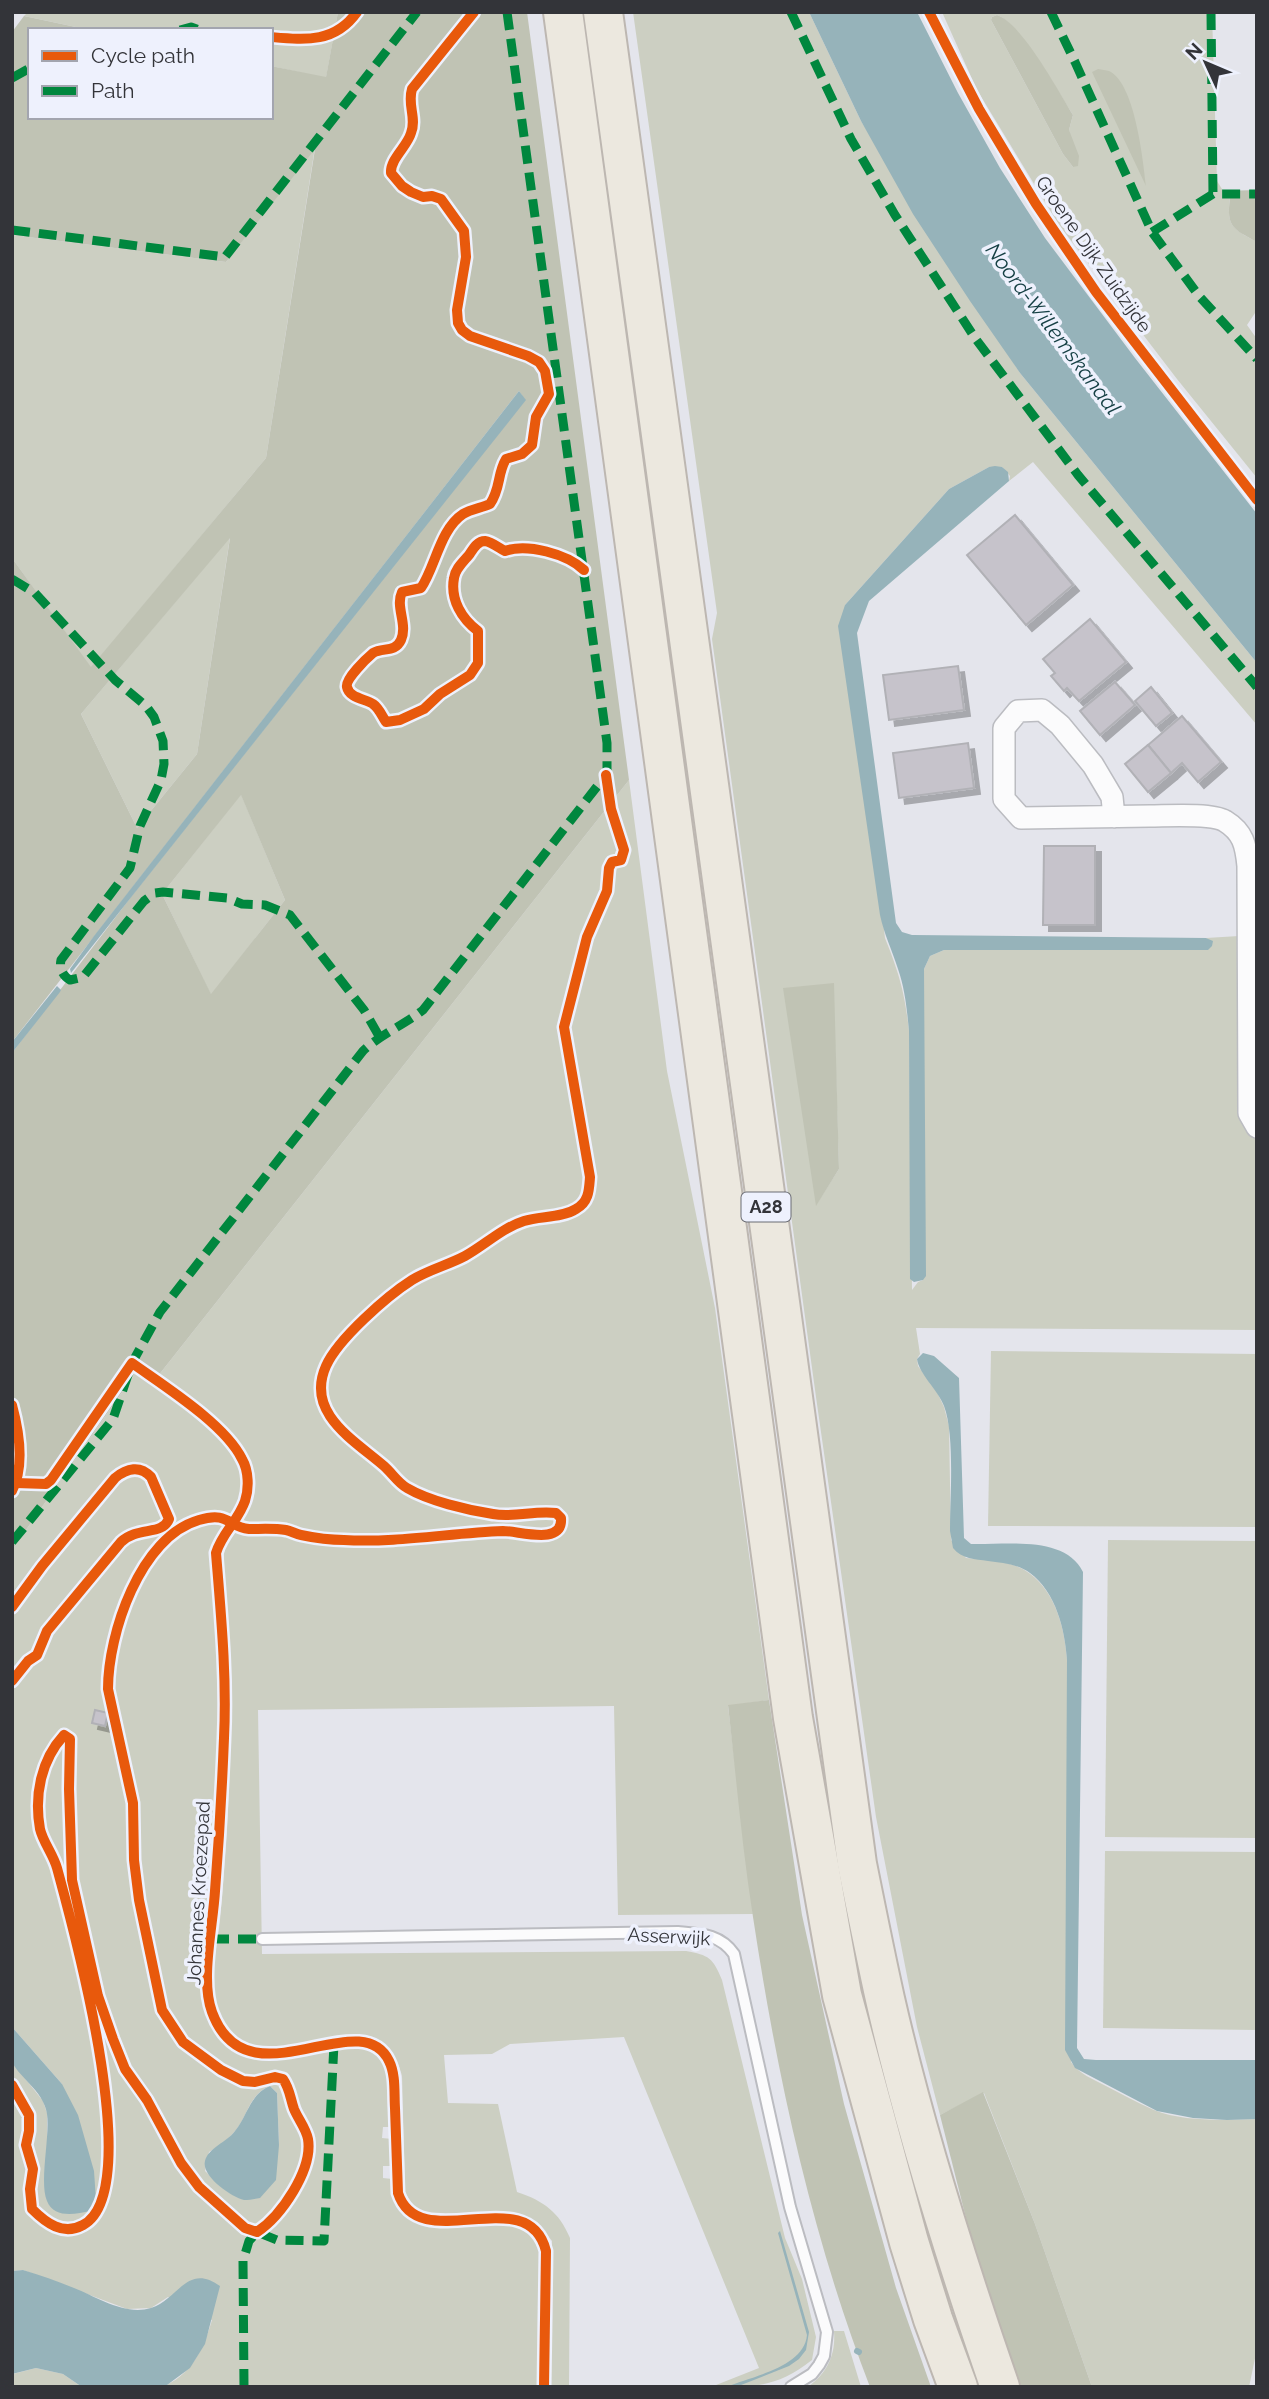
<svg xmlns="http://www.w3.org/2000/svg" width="1269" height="2399" font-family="Raleway,sans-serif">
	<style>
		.green { fill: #cccfc2; fill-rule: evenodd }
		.forest { fill: #c0c3b4; fill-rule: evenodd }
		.water { fill: #96b3ba }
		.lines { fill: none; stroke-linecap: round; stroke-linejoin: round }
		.stream { stroke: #96b3ba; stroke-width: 6 }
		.building { fill: #c6c3cb; stroke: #b1b1b6; stroke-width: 2; filter: url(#shadow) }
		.service-casing { stroke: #bbbcc1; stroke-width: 14 }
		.minor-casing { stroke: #bbbcc1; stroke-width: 24 }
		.motorway-casing { stroke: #bdb7b1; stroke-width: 42 }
		.service { stroke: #fbfbfc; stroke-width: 10 }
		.minor { stroke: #fbfbfc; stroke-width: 21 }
		.motorway { stroke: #ece8df; stroke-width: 38 }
		.quiet { stroke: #00873e; stroke-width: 9; stroke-dasharray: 18 9; stroke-linecap: butt }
		.cycleway-casing { stroke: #eef1fd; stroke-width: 15 }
		.cycleway { stroke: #e8590c; stroke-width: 10 }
		.labels { text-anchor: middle; stroke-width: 7; stroke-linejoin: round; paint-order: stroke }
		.shield { fill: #eef1fd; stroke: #6b6d74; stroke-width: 2 }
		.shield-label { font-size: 18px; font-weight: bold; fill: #333439 }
		.street-label { font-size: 19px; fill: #333439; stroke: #eef1fd }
		.water-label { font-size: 21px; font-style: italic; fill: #164045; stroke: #eef1fd }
	</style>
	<defs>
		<filter id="shadow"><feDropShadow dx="6" dy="6" stdDeviation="0" flood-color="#0004"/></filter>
	</defs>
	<rect width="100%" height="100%" fill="#e4e5ec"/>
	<!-- green -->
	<g class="green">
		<path d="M28 12H338L326 78 271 66V30H90L24 16Z"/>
		<path d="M633 12H809L861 121 1020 373 1257 663V725L1033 462 1009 481 1010 476 1002 467H989L949 489 845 605 885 938C899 973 905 993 909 1031L912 1290 918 1282 923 1280 924 969 930 956 944 950 1213 942 1206 938 1239 936 1237 1098 1241 1121 1257 1141V1330L916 1328 920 1354 917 1359 918 1366 936 1390 944 1407 949 1426 951 1540 966 1558C986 1560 1012 1560 1029 1573 1056 1592 1065 1630 1067 1660L1071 2062C1079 2074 1093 2079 1106 2086 1122 2094 1138 2103 1154 2110 1183 2122 1226 2120 1257 2119V2349L1249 2387H1092L1035 2224 984 2093 940 2115 917 2027 876 1817 816 1397 712 639 717 613ZM833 983 839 1169 816 1205Z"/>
		<path d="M942 12H1212L1217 181 1227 197 1230 198C1226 227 1233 229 1257 242V310L1247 325 1257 339V478L1177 379 1059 225 977 90ZM997 15C1019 22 1059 93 1073 115L1069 130 1073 167 1063 154 991 20 992 17Z"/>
		<path d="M315 147 266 458 91 668 12 558V235L226 262Z"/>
		<path d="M230 537 197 754 137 828 81 714Z"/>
		<path d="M629 780 667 1071 715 1308 769 1700 728 1706 753 1914 618 1915 614 1706 258 1710 262 1954 686 1951C709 1955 713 1958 722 1980L785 2238 802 2279 816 2337 812 2360C777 2388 753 2387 711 2387L759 2368 624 2037 510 2044 492 2054 444 2055 448 2103 498 2104 517 2192C544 2201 559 2212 570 2238L569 2387H550L552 2241 538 2223 524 2216 428 2215C416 2210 411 2204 405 2192L402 2076C397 2055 386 2044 366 2035L266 2050C237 2046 222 2033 216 2005 209 1976 217 1948 220 1920 224 1875 228 1828 229 1782 229 1740 229 1697 228 1655 227 1621 221 1587 224 1554 227 1521 263 1510 254 1472 245 1432 188 1400 158 1376Z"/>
		<path d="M241 794 285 900 211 995 162 894Z"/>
		<path d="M991 1351 1257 1354V1527L988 1526Z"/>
		<path d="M137 1371C171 1396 253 1444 243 1493 239 1516 217 1528 213 1550 215 1616 222 1681 220 1747 219 1793 216 1839 212 1885 208 1930 192 1984 212 2027 215 2035 222 2041 229 2047 275 2085 367 2013 390 2068 397 2085 393 2109 393 2127H383L382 2138 392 2139V2166H383V2178L392 2179C396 2204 405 2220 431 2225H520L535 2235 540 2242 543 2255 541 2387H161C191 2377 204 2347 212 2320L168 2297 151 2308 127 2309 23 2270 12 2271V2062L43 2101 47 2113V2149L62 2084 12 2027V1550ZM270 2086 277 2093 279 2145 223 2188 205 2171 209 2152C219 2146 228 2140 236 2130 249 2113 249 2095 270 2086Z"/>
		<path d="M1108 1540 1257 1541V1838L1105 1837Z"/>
		<path d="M1105 1851 1257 1852V2030L1103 2028Z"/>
		<path d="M834 2331H844L861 2387H808C827 2373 836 2355 834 2331Z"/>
		<path d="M36 2368 63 2374 82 2387H12L13 2374Z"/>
	</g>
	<!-- forest -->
	<g class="forest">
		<path d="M338 12H527L629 780 158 1376 141 1365 12 1550V1053L134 893 525 400 519 391 12 1042V558L91 667 266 458 315 149 226 262 12 235V32L24 16 90 30H30V117H271V66L326 77ZM230 538 197 754 137 828 81 714ZM241 795 285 900 211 994 162 894Z"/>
		<path d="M997 15C1021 22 1059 92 1073 115L1069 130 1079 156 1078 166 1073 167 1063 154 991 20 992 17Z"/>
		<path d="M1098 69C1102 70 1106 70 1109 71 1135 83 1143 160 1146 186L1092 72Z"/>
		<path d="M1257 190V242C1233 229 1226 227 1230 198L1223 191Z"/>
		<path d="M834 983 839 1169 816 1206 783 988Z"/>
		<path d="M769 1700 802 1915 844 2104 896 2288 931 2387H870C812 2237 777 2076 753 1917 742 1847 736 1776 728 1705Z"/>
		<path d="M983 2092 1035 2224 1092 2387H1020L968 2226 940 2115Z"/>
	</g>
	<!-- water -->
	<g class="water">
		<path d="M809 12H917L958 93 1000 168 1045 238 1135 358 1257 514V663L1020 373 970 301 913 214 861 121Z"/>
		<path d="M519 391 526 400 71 973 70 969 94 936Z"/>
		<path d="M995 466 1002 467 1008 472 1009 481 869 601 857 633 896 923 902 932 912 935 1206 938 1213 941 1212 946 1208 950H944L930 956 924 969 926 1276 923 1280 914 1282 910 1279 909 1031C907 1010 905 989 898 969 892 950 884 934 880 915L838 626 845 605 949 489 989 467Z"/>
		<path d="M57 986 61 990 60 992 12 1053V1042Z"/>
		<path d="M923 1353 934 1356 959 1378 964 1538 971 1544C1006 1545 1065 1535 1083 1572L1077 2048 1084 2059 1096 2060H1257V2119L1227 2120 1193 2118 1157 2111 1075 2068 1065 2050 1067 1660C1065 1630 1056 1592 1030 1573 1018 1564 1002 1563 988 1561 975 1559 962 1559 953 1548L950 1531C950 1498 955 1435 944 1406 938 1390 919 1374 917 1359Z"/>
		<path d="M12 2027 62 2084 78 2115 94 2171 96 2200 90 2211C76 2214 54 2219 47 2201 39 2182 50 2138 47 2114 44 2090 15 2075 12 2060 10 2050 12 2037 12 2027Z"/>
		<path d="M270 2086 277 2093 279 2145 276 2180 260 2198C255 2199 249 2200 244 2200 231 2197 201 2176 205 2161 208 2148 227 2142 235 2131 248 2115 250 2094 270 2086Z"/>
		<path d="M780 2231 809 2332 806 2350 799 2359 789 2366 736 2387H726C753 2376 804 2367 807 2335L778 2233Z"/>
		<path d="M23 2270C40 2275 57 2281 74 2288 97 2297 125 2316 151 2308 178 2300 187 2262 220 2286L205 2344 190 2368 167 2385 82 2387 63 2374 36 2368 12 2374V2271Z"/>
	</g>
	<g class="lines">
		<!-- stream -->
		<path class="stream" d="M857 2351 859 2352"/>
	</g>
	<!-- building -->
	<g class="building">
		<path d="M1015 515 1073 585 1026 625 967 555Z"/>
		<path d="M1090 619 1126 662 1079 701 1067 688 1064 691 1051 676 1055 673 1043 659Z"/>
		<path d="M958 666 964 710 889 720 883 675Z"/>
		<path d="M1115 682 1135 705 1100 735 1080 711Z"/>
		<path d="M1151 687 1172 713 1156 726 1135 701Z"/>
		<path d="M1182 716 1221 762 1198 782 1182 763 1171 773 1148 745Z"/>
		<path d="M968 743 974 788 899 798 893 753Z"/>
		<path d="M1148 745 1171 773 1148 792 1125 764Z"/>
		<path d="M1044 846H1095V925H1043Z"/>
		<path d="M95 1710 108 1713 105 1726 92 1723Z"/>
	</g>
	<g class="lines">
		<!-- service casing -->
		<g class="service-casing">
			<path id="service" d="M262 1939 678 1932C701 1934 720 1934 734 1954L790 2207 827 2332 824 2356 819 2365 812 2374 791 2387"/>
		</g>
		<!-- minor casing -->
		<g class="minor-casing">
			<path id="minor" d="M1114 817 1112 797 1093 765 1060 725 1042 710 1018 711 1004 728V799L1021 818C1064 817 1107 817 1150 816 1167 816 1211 813 1225 821 1243 832 1246 845 1248 866L1249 1113 1257 1127"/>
		</g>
		<!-- motorway casing -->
		<g class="motorway-casing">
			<g id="motorway">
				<path d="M563 12 793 1718 842 1995 909 2242 933 2319 958 2387"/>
				<path d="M603 12 857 1864C866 1909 875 1954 885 1999 915 2131 956 2260 1000 2387"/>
			</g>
		</g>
		<!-- service -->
		<use href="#service" class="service"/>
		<!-- minor -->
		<use href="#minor" class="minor"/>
		<!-- motorway -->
		<use href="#motorway" class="motorway"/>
		<!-- quiet -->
		<g class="quiet">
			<path d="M507 12 607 743V779"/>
			<path d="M791 12 851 139 895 215 975 338 1078 475 1257 687"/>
			<path d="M1051 12 1075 62 1152 232 1199 296 1257 359"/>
			<path d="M1211 12 1213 194"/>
			<path d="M180 30 191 27 199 30"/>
			<path d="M12 78 30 68"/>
			<path d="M12 230 225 257 417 12"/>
			<path d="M1152 232 1213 194H1257"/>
			<path d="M12 579 35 593 115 680 146 706 154 717 163 741 164 764 161 780 140 826 130 868 61 960C59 969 63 976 70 980L83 977 144 901 155 893 163 892 227 898 242 904 265 905 290 915 364 1010 379 1036"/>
			<path d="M12 1542 113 1419 132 1363 160 1312 363 1051C381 1034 404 1025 423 1010L606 775"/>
			<path d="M211 1939H262"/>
			<path d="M244 2387 243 2261 249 2241 257 2232 277 2240 324 2241 334 2044"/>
		</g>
		<!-- cycleway casing -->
		<g class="cycleway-casing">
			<g id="cycleway">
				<path d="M474 12 412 89C407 105 417 118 411 133 407 147 390 159 391 173L402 186 411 192 423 197 432 196 441 199 464 231 466 257 457 310 458 323 462 330 470 336 528 356 539 362 545 371 549 394 536 417 532 445 522 454 506 459C497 474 501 488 490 504 481 508 471 509 463 514 440 529 435 568 421 588L402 592C395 607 408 624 401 640 395 653 383 647 373 653 367 658 345 679 347 687 349 698 366 699 373 704 379 708 382 716 386 722L400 720 424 709 440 694 470 675 478 663V631C462 619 450 600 454 578 455 569 463 562 469 555 473 549 477 541 485 541 492 542 499 548 505 551 527 543 567 554 584 570"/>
				<path d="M929 12 979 109 1036 204 1096 292 1257 500"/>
				<path d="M271 37C306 40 335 43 357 12"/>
				<path d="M12 1405C19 1431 25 1466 12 1491"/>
				<path d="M16 1483 46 1484 51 1480 132 1363C164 1386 225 1424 242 1459 249 1471 249 1489 245 1501 238 1521 222 1533 216 1553 221 1615 227 1677 224 1738 222 1789 219 1840 215 1891 213 1926 200 1980 212 2012 247 2107 360 2001 389 2061 396 2075 394 2093 395 2108 396 2136 397 2164 398 2193 419 2258 528 2179 546 2251L544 2387"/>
				<path d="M12 1607 42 1566 115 1478C127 1468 140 1465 151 1477L169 1519C162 1536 138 1526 121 1542L47 1631 37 1655 28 1661 12 1681"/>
				<path d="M12 2085 29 2115V2131L26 2145 33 2169 30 2189 32 2209C46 2223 63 2236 83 2225 147 2191 73 1927 57 1868 53 1854 43 1842 40 1829 34 1795 41 1760 64 1735L70 1739 69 1789 72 1880 98 1996 113 2039 125 2069 147 2100 181 2163 199 2187 245 2228 257 2232C281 2216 313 2170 308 2139 306 2128 298 2119 294 2109 290 2098 290 2089 283 2079L275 2077 255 2082 243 2081 221 2070 183 2042 162 2010 139 1900 134 1860 133 1803 108 1689C108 1634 140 1537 199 1520 229 1511 228 1527 249 1529 261 1529 274 1528 286 1530 291 1531 296 1534 301 1535 315 1538 330 1540 344 1540 397 1543 450 1533 503 1531 520 1531 563 1546 561 1518L556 1513C535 1510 514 1518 493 1514 467 1510 429 1501 407 1488 398 1483 392 1473 384 1466 354 1440 305 1413 326 1366 338 1339 387 1296 412 1280 428 1270 448 1265 465 1256 485 1245 502 1228 524 1221 540 1216 562 1218 576 1209 589 1202 589 1190 590 1177L564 1027 587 937 607 891 609 868 612 862 621 860 624 850 611 809 606 775"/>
			</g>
		</g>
		<!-- cycleway -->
		<use href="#cycleway" class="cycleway"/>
	</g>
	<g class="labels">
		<!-- shield labels -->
		<rect class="shield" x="741.5" y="1192.5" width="49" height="29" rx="5"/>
		<g class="shield-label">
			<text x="766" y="1213">A28</text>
		</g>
		<!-- street labels -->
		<g class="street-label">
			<text transform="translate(1094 254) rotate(55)" y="7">Groene Dijk Zuidzijde</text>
			<text transform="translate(198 1893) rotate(-87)" y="7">Johannes Kroezepad</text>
			<text transform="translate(669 1936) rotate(3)" y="7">Asserwijk</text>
		</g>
		<!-- water labels -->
		<g class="water-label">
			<text transform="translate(1053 329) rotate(53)" y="7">Noord-Willemskanaal</text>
		</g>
	</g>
	<!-- border -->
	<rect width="1269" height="2399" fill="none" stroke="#333439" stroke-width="28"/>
	<!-- legend -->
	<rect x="28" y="28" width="245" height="91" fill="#eef1fd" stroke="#a3a5af" stroke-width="2"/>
	<rect x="42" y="51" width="35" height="10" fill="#e8590c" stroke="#a3a5af" stroke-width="2"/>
	<text x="91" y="63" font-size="21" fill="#333439">Cycle path</text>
	<rect x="42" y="86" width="35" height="10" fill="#00873e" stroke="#a3a5af" stroke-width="2"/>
	<text x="91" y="98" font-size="21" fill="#333439">Path</text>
	<!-- north arrow -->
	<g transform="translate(1206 63) rotate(314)" stroke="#eef1fd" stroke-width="5" paint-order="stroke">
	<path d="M0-5L12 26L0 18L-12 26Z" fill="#333439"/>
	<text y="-10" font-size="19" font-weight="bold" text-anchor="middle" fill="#333439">N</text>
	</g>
</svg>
